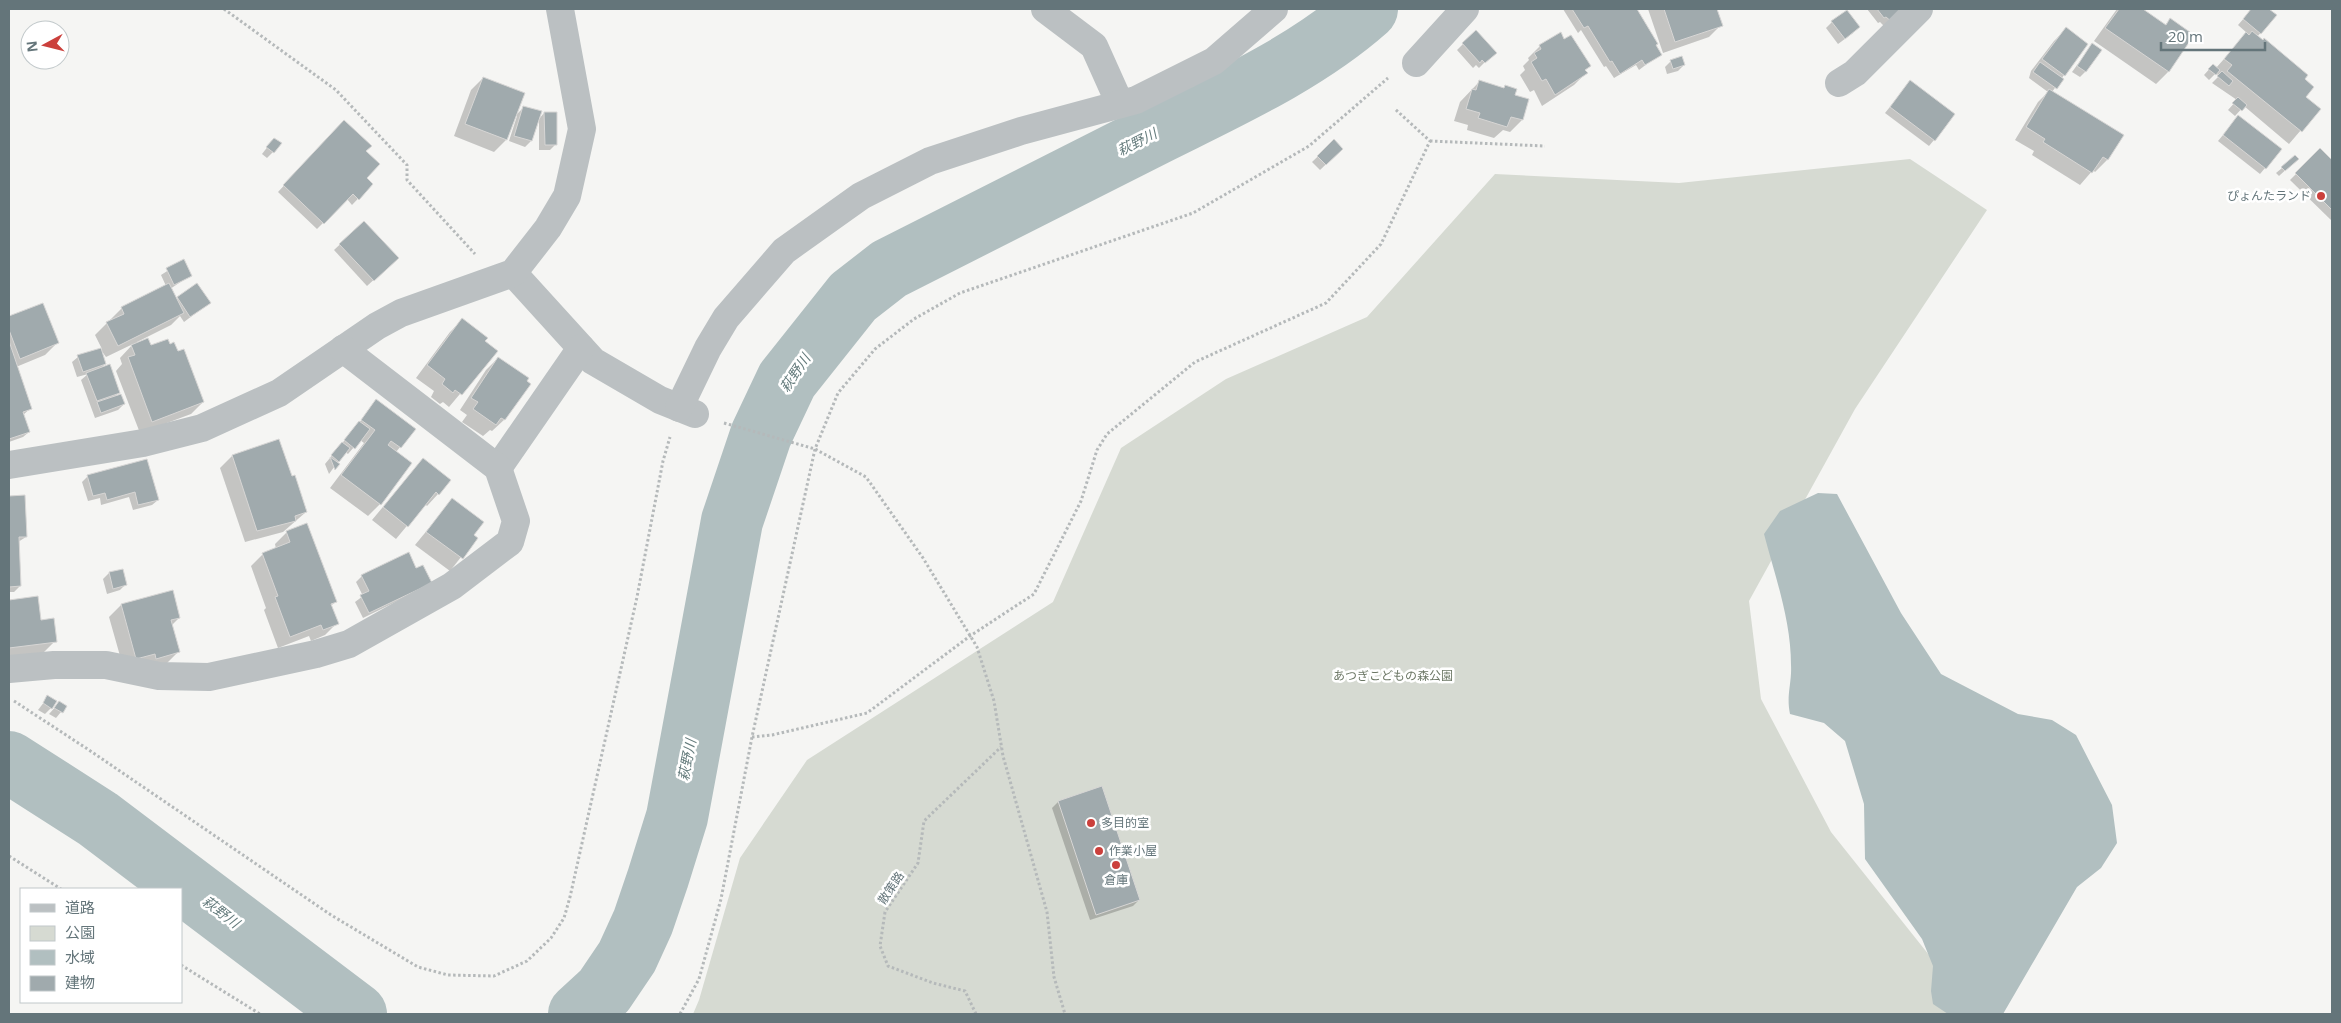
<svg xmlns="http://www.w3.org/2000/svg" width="2341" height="1023" font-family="'Open Sans','Noto Sans JP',sans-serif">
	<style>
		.green { fill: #d6dad2 }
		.water { fill: #b1bfc0 }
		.shadow { fill: #0003 }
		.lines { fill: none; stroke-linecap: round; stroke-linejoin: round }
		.river { stroke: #b1bfc0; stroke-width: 62 }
		.building { fill: #a0aaad; stroke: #d7d6d5 }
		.path { stroke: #b5b9ba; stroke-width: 3; stroke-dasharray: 2.5 2.5; stroke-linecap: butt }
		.minor { stroke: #bbc0c2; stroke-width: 28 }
		.poi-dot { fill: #cb403c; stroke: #fff; stroke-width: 2 }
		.labels { text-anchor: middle; stroke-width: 5; stroke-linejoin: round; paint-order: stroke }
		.poi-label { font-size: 12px; fill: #64757a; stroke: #fff; text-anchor: start }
		.park-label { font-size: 12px; fill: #6d7866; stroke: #fff }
		.street-label { font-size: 12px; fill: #64757a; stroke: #fff }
		.water-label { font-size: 14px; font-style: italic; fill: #647b7c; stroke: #fff }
	</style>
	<rect width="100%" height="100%" fill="#f5f5f3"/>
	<!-- green -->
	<path class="green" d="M1910 159 1987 210 1855 409 1749 601 1761 699 1831 832 1976 1014H693L699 1000 740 858 807 760 1053 602 1121 448 1226 379 1367 317 1495 174 1679 183Z"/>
	<!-- water -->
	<path class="water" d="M1818 493 1837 494 1901 613 1941 674 2018 714 2052 720 2076 735 2112 805 2117 843 2101 868 2077 887 2003 1014H1948L1933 1004 1931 991 1933 966 1922 939 1865 859 1864 804 1845 741 1824 723 1790 714C1786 695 1792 683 1791 665 1791 620 1775 576 1764 534L1780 511Z"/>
	<!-- shadow -->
	<g class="shadow">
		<path d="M1563 9H1636L1657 43 1655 45 1660 54 1639 70 1636 65 1614 78 1606 66 1604 67 1581 30 1578 33Z"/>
		<path d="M1648 9H1716L1721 25 1709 37 1663 53Z"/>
		<path d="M1867 9H1905L1885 27 1880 22 1878 23Z"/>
		<path d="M2117 9H2141L2165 25 2170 20 2193 35 2168 72 2156 84 2094 41Z"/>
		<path d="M2252 9H2267L2275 16 2257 37 2303 79 2304 97 2319 109 2289 144 2244 106 2235 116 2228 110 2237 100 2212 83 2219 76 2216 73 2209 80 2204 75 2213 65 2216 68 2247 33 2238 25Z"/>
		<path d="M1832 22 1853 33 1838 44 1826 28Z"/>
		<path d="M2066 29 2064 75 2052 92 2122 135 2107 160 2095 172 2093 170 2080 185 2032 155 2034 151 2015 140 2038 102 2048 92 2029 78 2031 71 2054 41Z"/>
		<path d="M1560 34 1564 41 1589 66 1584 71 1586 73 1574 85 1542 106 1534 90 1530 92 1520 75 1525 70 1523 66 1529 60 1528 58 1540 46Z"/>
		<path d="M1463 44 1495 52 1479 68 1476 65 1473 68 1457 50Z"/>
		<path d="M2092 45 2086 71 2080 77 2072 72Z"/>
		<path d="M1671 61 1684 65 1678 71 1667 74 1665 67Z"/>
		<path d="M483 78 523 94 506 140 494 152 454 136 471 90Z"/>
		<path d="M1479 82 1503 89 1505 87 1514 96 1522 120 1510 132 1503 130 1494 138 1467 130 1468 125 1454 121 1460 102Z"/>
		<path d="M1910 82 1934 140 1929 146 1885 113Z"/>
		<path d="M524 107 540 112 531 141 525 147 509 141 517 116H515Z"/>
		<path d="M544 113 556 144 550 150H539V119Z"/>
		<path d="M2238 117 2265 168 2260 174 2218 141Z"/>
		<path d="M344 121 365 151 366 178 372 184 352 205 347 199 317 229 278 192Z"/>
		<path d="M1334 141 1342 149 1320 170 1312 162Z"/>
		<path d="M269 145 273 152 267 158 262 154Z"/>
		<path d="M2320 150 2332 162V221L2290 180Z"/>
		<path d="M2291 165 2279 176 2276 173 2282 168Z"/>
		<path d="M364 222 391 264 367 286 334 250Z"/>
		<path d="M183 261 191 275 170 289 176 300 197 285 209 303 184 322 180 316 171 325 137 342 150 347 203 402 191 414 140 433 116 371 122 364 120 358 133 344 106 357 101 350 105 364 99 370 119 392 114 397 124 404 118 410 95 418 81 380 88 374 77 377 72 362 78 357 102 349 95 335 122 308 166 286 161 275Z"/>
		<path d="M42 304 57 343 45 355 16 367 31 408 23 415 29 432 23 437 9 442V317Z"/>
		<path d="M462 320 496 351 449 407 443 402 440 404 431 397 434 391 416 378 450 332Z"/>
		<path d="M498 358 505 419 492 431 490 430 483 436 462 422 467 415 460 410 486 370Z"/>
		<path d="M377 401 414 430 396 452 380 504 368 516 330 488 364 443 360 440 348 454 345 452 329 474 325 464Z"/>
		<path d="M232 456 306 512 283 532 245 542 220 468Z"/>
		<path d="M423 459 438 494 427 506 425 504 396 539 372 520Z"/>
		<path d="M146 460 158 500 152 505 133 510 129 497 101 505 100 498 88 501 82 482 88 476Z"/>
		<path d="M9 497H24L26 537 18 542 20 586 14 592H9Z"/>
		<path d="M452 500 476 538 450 571 415 545Z"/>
		<path d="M287 532 335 602 331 606 337 623 325 635 311 641 309 636 278 648 264 610 266 608 251 566 263 554 276 549 275 544Z"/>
		<path d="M122 570 126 584 120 590 107 594 103 579 109 573Z"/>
		<path d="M415 570 424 588 363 618 355 602 363 596 356 582 362 576Z"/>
		<path d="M37 597 40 621 55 641 43 653 9 658V601Z"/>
		<path d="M121 605 179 618 171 626 178 652 166 664 124 670 109 617Z"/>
		<path d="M48 697 51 708 45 714 38 710Z"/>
		<path d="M59 703 66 706 56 718 49 714Z"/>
		<path d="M1101 788 1139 900 1133 906 1090 920 1052 808 1058 802Z"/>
	</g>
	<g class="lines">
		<!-- river -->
		<g class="river">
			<path d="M9 762 98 819 356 1014"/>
			<path d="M579 1014 604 991 627 957 643 922 658 878 677 817 732 521 761 435 787 380 853 297 889 269C978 224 1067 179 1156 134 1228 98 1306 63 1367 9"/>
		</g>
	</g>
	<!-- building -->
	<g class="building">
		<path d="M1572 9H1637L1658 44 1656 45 1662 55 1645 65 1642 60 1620 74 1612 61 1610 62 1588 26 1584 28Z"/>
		<path d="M1664 9H1717L1723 26 1675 42Z"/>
		<path d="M1877 9H1907L1892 22 1886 17 1884 18Z"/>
		<path d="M2119 9H2143L2166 25 2170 18 2194 35 2169 72 2105 28Z"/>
		<path d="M2251 9H2269L2277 15 2261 34 2243 19Z"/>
		<path d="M1847 10 1860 27 1845 39 1831 21Z"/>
		<path d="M2066 27 2088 44 2065 76 2042 59Z"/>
		<path d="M1476 30 1497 53 1485 63 1482 60 1480 63 1462 43Z"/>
		<path d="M2252 31 2263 40 2264 38 2308 75 2305 79 2314 87 2306 97 2321 109 2302 132 2227 71 2232 65 2224 59 2246 32 2249 35Z"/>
		<path d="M1561 32 1564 39 1571 35 1591 66 1585 70 1588 73 1555 95 1546 79 1542 81 1531 62 1537 58 1534 53 1541 49 1539 45Z"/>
		<path d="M2092 43 2102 50 2086 72 2077 66Z"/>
		<path d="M1682 56 1685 65 1673 69 1670 60Z"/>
		<path d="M2040 62 2064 79 2057 89 2033 72Z"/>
		<path d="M2213 64 2220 70 2216 75 2208 69Z"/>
		<path d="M2222 71 2233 81 2229 86 2217 76Z"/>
		<path d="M483 77 525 93 507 140 465 124Z"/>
		<path d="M1479 80 1504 88 1505 85 1517 89 1515 95 1529 99 1523 120 1511 117 1507 127 1478 118 1480 113 1466 109 1472 89 1476 90Z"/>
		<path d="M1910 80 1955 114 1935 141 1890 107Z"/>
		<path d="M2049 89 2124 135 2108 160 2103 157 2092 173 2043 142 2045 139 2026 127Z"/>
		<path d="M2238 97 2247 105 2242 111 2232 103Z"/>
		<path d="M523 106 542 111 532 141 514 136Z"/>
		<path d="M544 112H557V145H545Z"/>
		<path d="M2238 115 2282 149 2266 169 2223 135Z"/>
		<path d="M344 120 372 146 366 151 380 164 367 178 373 184 359 200 353 194 324 224 283 185Z"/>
		<path d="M274 138 282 143 274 153 266 147Z"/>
		<path d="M1334 139 1343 149 1326 165 1317 156Z"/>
		<path d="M2320 148 2332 160V210L2295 173Z"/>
		<path d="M2295 155 2299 159 2285 171 2281 167Z"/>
		<path d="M364 221 399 258 374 281 339 244Z"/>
		<path d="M184 259 192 276 174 285 166 268Z"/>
		<path d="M169 283 184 313 118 346 106 322 124 314 121 307Z"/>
		<path d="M197 283 211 303 190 317 177 297Z"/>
		<path d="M43 303 59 343 20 359 9 330V316Z"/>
		<path d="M462 318 488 338 485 341 498 351 462 395 455 390 453 393 442 384 445 379 427 365Z"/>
		<path d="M148 338 151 345 168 339 170 344 174 342 178 351 184 349 204 402 152 422 128 357 135 355 131 345Z"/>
		<path d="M9 341 32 409 23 412 30 432 9 439Z"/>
		<path d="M101 348 106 364 83 372 77 355Z"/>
		<path d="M498 357 529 378 527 381 531 384 505 420 501 418 496 425 473 409 478 402 471 398Z"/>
		<path d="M110 364 120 393 97 401 86 373Z"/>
		<path d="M121 394 125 404 101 413 97 402Z"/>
		<path d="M376 399 416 429 401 448 391 441 388 445 412 463 381 505 341 475 375 430 361 420Z"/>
		<path d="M359 421 370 429 355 449 344 440Z"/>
		<path d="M279 439 292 476 295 475 307 512 295 516 296 521 257 531 232 455Z"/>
		<path d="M342 442 350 448 339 462 331 455Z"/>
		<path d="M330 457 340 464 335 470Z"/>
		<path d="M423 458 451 480 439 495 436 492 408 527 383 507Z"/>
		<path d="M147 459 159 500 138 505 135 492 107 500 105 493 93 496 87 475Z"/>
		<path d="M25 495 27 537H19L21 586 9 587V496Z"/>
		<path d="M452 498 484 522 474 535 478 538 463 559 426 532Z"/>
		<path d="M307 523 337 602 331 604 339 624 323 630 321 625 290 637 275 597 278 596 262 553 290 542 286 531Z"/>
		<path d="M409 552 416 568 423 565 432 583 369 613 360 595 369 591 361 575Z"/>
		<path d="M123 569 127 585 113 589 109 572Z"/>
		<path d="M173 590 180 618 171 620 180 652 156 659 155 654 136 659 121 604Z"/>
		<path d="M38 596 41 620 54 618 57 642 9 648V600Z"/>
		<path d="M47 695 57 701 52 709 43 703Z"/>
		<path d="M59 701 67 706 63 713 54 708Z"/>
		<path d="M1102 786 1140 900 1096 915 1058 801Z"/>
	</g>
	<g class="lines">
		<!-- path -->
		<g class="path">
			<path d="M224 9 336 90 407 165V180L475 254"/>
			<path d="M1430 141 1545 146"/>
			<path d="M724 423 815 449 866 477 923 558 977 647 994 701 1003 756 1047 912 1054 977 1065 1014"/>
			<path d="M14 701 89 750 331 915 418 967 448 975 494 976 527 961 551 938 564 918 570 897 637 597 663 461 670 437"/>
			<path d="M752 737 772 735 867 713 970 636 1034 594 1081 501 1097 450 1107 434 1195 362 1326 303 1381 244 1430 141 1395 109"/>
			<path d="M9 856 61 889"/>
			<path d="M181 965 260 1014"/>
			<path d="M680 1014 699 979 721 899 752 737 815 449 838 393 875 349 914 319 960 293 1193 213 1309 146 1388 78"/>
			<path d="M976 1014 965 991 933 983 888 966 880 946 885 912 918 863 924 821 1001 747"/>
		</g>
		<!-- minor -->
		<g class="minor">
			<path d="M1045 9 1094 46 1120 104"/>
			<path d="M1416 63 1465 9"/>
			<path d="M1839 83 1855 73 1919 9"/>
			<path d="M513 273 593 361 660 400 695 414"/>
			<path d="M679 408 708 348 726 318 784 251 861 196 930 161 1021 131 1136 100 1214 61 1274 9"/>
			<path d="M9 465 143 443 202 428 279 393 377 326 401 313 513 273 548 228 567 196 582 129 560 9"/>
			<path d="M498 468 581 348"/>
			<path d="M9 669 54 665H106L159 676 209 677 316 654 349 644 452 586 510 542 516 521 498 468 343 349"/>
		</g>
	</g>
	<!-- markers -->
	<g class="poi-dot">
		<circle cx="2321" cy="196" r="5"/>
		<circle cx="1091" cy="823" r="5"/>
		<circle cx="1099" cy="851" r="5"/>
		<circle cx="1116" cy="865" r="5"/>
	</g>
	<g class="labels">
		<!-- poi labels -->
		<g class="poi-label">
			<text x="2311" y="200" text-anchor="end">ぴょんたランド</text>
			<text x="1101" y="827">多目的室</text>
			<text x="1109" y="855">作業小屋</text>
			<text x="1116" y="884" text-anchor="middle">倉庫</text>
		</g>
		<!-- park labels -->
		<g class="park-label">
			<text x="1393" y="680">あつぎこどもの森公園</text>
		</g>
		<!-- street labels -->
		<g class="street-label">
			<text transform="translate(891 888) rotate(-56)" y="4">散策路</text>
		</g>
		<!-- water labels -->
		<g class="water-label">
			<text transform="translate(1137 142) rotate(-27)" y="5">萩野川</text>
			<text transform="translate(795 373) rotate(-56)" y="5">萩野川</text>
			<text transform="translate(687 760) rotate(-79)" y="5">萩野川</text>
			<text transform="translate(221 912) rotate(37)" y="5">萩野川</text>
		</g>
	</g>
	<!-- border -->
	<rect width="2341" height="1023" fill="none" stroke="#64757a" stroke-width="20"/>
	<!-- legend -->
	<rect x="20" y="888" width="162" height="115" fill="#ffffff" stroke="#c1c8ca"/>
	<rect x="30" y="904" width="25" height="8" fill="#bbc0c2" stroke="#c1c8ca"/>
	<text x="65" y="913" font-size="15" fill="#64757a">道路</text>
	<rect x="30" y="926" width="25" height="15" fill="#d6dad2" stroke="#c1c8ca"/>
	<text x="65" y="938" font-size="15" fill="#64757a">公園</text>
	<rect x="30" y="950" width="25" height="15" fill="#b1bfc0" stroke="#c1c8ca"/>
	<text x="65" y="963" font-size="15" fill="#64757a">水域</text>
	<rect x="30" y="976" width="25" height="15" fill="#a0aaad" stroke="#c1c8ca"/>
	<text x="65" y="988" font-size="15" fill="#64757a">建物</text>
	<!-- north arrow -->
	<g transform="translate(45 45) rotate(263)"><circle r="24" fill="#ffffff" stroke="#c1c8ca"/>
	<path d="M0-4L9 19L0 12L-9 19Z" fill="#cb403c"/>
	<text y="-8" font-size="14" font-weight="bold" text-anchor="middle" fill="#64757a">N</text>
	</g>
	<!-- scale -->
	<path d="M2161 42v8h104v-8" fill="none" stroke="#64757a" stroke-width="2.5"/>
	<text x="2168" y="42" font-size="15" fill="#64757a" stroke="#ffffff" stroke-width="4" paint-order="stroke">20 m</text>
</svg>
